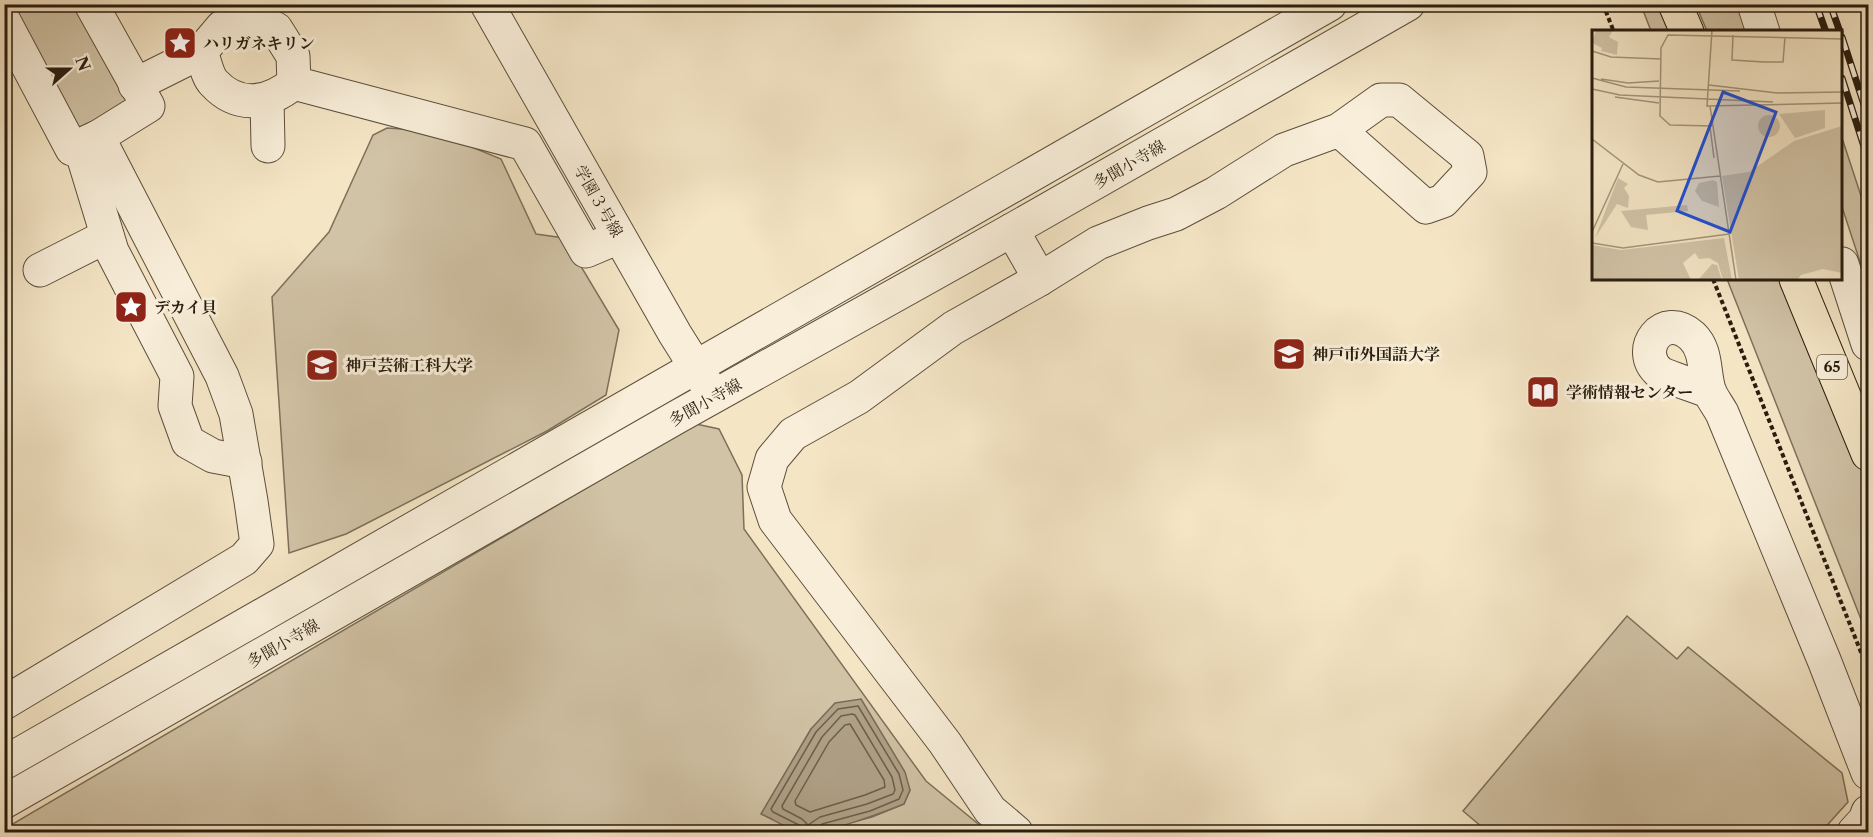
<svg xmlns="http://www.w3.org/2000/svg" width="1873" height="837" font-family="'Libre Caslon Text','Noto Serif JP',serif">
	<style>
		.green { fill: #d1c3a6; stroke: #7d705a; stroke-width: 1.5 }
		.water { fill: #afa187; stroke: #796c57; stroke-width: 1.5 }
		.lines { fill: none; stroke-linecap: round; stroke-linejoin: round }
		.shore { stroke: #6c5f4b; stroke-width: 1.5 }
		.minor-casing { stroke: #5c4f3c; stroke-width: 35 }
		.major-casing { stroke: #291d0f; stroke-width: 35 }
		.path { stroke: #291d0f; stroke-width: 4; stroke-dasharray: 4.5 3; stroke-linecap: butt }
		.minor { stroke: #f8eed9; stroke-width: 33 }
		.major { stroke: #f4e5c5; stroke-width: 33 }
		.rail-casing { stroke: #291d0f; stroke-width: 7 }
		.rail { stroke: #f8eed9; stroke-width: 4.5; stroke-dasharray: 14; stroke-linecap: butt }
		.labels { text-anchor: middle; stroke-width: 6; stroke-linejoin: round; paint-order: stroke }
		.shield { fill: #f8eed9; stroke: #675c4c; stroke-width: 1.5 }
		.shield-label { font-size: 15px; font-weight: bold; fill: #291d0f }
		.poi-label { font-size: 16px; font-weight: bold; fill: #291d0f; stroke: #f8eed9; text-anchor: start }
		.street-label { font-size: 16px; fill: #291d0f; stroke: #f8eed9 }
		.inset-road { fill: none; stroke: #a3957c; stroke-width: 1.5 }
		.view { fill: #1d4ed8; fill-opacity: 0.15; stroke: #1d4ed8; stroke-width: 3 }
		.inset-edge { fill: none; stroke: #291d0f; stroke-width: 3 }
	</style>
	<rect width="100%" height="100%" fill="#f4e5c5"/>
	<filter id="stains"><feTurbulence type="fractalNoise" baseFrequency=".00333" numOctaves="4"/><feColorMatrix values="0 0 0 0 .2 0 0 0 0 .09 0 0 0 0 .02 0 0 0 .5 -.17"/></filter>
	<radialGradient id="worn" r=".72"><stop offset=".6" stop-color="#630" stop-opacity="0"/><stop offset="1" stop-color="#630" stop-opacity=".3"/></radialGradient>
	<!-- green -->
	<g class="green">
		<path d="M4 5H92L148 106 72 149 5 21Z"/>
		<path d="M1641 5H1661L1671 31H1651Z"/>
		<path d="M1696 5H1738L1746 31H1707Z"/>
		<path d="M387 128 433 131 501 159 536 234 564 238 619 330 606 395 547 431 346 534 289 553 272 297 329 232 373 135Z"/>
		<path d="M1842 138 1868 217V286L1842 207Z"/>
		<path d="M1727 279H1783L1868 486V637Z"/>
		<path d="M696 424 719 429 742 475 744 529 926 781 988 832H814L872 817 904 804 910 790 811 729 762 813 800 832H5L4 829Z"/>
		<path d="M1627 616 1677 659 1688 647 1842 773 1848 802 1821 832H1488L1463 811Z"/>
	</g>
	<!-- water -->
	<path class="water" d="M861 699 905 772 910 790 904 804C884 812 819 837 800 832 787 829 773 819 761 814L811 729 835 703Z"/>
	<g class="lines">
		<!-- shore -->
		<g class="shore">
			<path d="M852 714 855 715 892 777 895 790 893 794 867 804 820 817 808 825 802 819 783 809 782 806 822 737 841 716Z"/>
			<path d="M850 724 884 780 885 787 865 795 810 812 796 805 795 801 829 742 845 725Z"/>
			<path d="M801 832 799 825 773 812 771 809 816 732 838 709 858 706 899 774 903 790 899 799 870 811 822 824 818 828V832"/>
		</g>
		<!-- minor casing -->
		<g class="minor-casing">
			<g id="minor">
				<path d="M487 4 675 334 707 385"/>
				<path d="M1754 4 1763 32"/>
				<path d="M4 21 72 149 98 137 148 106 91 4"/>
				<path d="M294 83 293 56 276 29 251 17 222 27 201 52C205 61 207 76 214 83 238 109 268 104 294 83L525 144 586 251 619 237"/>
				<path d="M135 85 201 52"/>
				<path d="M267 99 268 146"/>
				<path d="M80 146 112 251 177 376 175 406 188 442 213 456 245 462"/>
				<path d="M1012 230 1040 279"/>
				<path d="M1842 264 1868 344"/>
				<path d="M40 270 107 236"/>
				<path d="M1710 392C1701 388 1664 376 1659 372 1634 350 1663 310 1692 336 1708 351 1703 375 1710 393 1713 399 1718 406 1722 413L1824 660 1868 773"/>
				<path d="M4 703 244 559 257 544 251 501 236 414 222 376 98 137"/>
				<path d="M4 763 1330 4"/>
				<path d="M4 802 677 417 1012 230 1408 4"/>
				<path d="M1016 832 990 810 945 743 775 520 764 487 772 459 793 434 859 397 953 328 1040 279 1098 243 1148 223 1176 214 1216 193 1284 150 1339 130 1426 207 1443 201 1470 172 1467 156 1399 100H1381L1339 130"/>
				<path d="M1854 832 1865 820 1868 812"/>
			</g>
		</g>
		<!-- major casing -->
		<g class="major-casing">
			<g id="major">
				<path d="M1675 4 1687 32"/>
				<path d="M1796 279 1868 454"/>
			</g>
		</g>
		<!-- path -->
		<g class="path">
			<path d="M1603 4 1614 32"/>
			<path d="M1713 279 1868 670"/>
		</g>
		<!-- minor -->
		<use href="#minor" class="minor"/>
		<!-- major -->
		<use href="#major" class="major"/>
		<!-- rail casing -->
		<g class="rail-casing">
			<g id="rail">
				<path d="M1816 4 1826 32"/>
				<path d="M1830 4 1840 32"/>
				<path d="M1842 37 1868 117"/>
				<path d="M1842 78 1868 159"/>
			</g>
		</g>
		<!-- rail -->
		<use href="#rail" class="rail"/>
	</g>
	<!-- icons -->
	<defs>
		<g id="sight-square" transform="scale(1.725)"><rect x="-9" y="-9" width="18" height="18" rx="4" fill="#8f2418" stroke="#f8eed9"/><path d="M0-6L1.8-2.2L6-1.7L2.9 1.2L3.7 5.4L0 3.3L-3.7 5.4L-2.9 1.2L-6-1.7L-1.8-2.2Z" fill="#fff"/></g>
		<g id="university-square" transform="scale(1.725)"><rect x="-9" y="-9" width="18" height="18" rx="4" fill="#8f2418" stroke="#f8eed9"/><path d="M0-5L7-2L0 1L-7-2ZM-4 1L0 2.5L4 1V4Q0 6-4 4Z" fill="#fff"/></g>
		<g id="library-square" transform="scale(1.725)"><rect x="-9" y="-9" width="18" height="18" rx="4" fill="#8f2418" stroke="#f8eed9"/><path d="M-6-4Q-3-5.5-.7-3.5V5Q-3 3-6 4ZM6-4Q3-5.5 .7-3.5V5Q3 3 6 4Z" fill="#fff"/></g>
	</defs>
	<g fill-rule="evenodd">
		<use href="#sight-square" x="180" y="43"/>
		<use href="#sight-square" x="131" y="307"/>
		<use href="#university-square" x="1289" y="354"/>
		<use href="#university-square" x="322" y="365"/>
		<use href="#library-square" x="1543" y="392"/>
	</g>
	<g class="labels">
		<!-- shield labels -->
		<rect class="shield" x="1817" y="355" width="30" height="24" rx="4.5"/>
		<g class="shield-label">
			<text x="1832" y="372">65</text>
		</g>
		<!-- poi labels -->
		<g class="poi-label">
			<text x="203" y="49">ハリガネキリン</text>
			<text x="154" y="313">デカイ貝</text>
			<text x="1312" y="360">神戸市外国語大学</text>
			<text x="345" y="371">神戸芸術工科大学</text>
			<text x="1566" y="398">学術情報センター</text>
		</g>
		<!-- street labels -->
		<g class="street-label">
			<text transform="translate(1129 164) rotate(-30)" y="6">多聞小寺線</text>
			<text transform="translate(599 201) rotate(60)" y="6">学園３号線</text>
			<text transform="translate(705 402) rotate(-29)" y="6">多聞小寺線</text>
			<text transform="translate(283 643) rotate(-30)" y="6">多聞小寺線</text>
		</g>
	</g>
	<!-- overview -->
	<g transform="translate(1592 30)">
		<rect width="250" height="250" fill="#f4e5c5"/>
		<path d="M4 0H21L17 7 26 12 25 25 9 21 10 18 0 13ZM233 80V98L203 108 187 84ZM166 96a11 11 0 1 1 22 0a11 11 0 1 1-22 0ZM250 96V243L231 239 209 245 205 250H147L130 146 157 142 202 111ZM26 148 36 154 32 158 37 166 36 178 25 174 3 208ZM121 150 125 152 127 177 110 171 103 161 107 153ZM95 175 96 181 54 185 56 200 39 197 29 181ZM132 208 140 250H131L126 233 117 228 107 229 103 223 91 233 99 250H0V215L29 220ZM120 234 125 235 130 250H106Z" fill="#d1c3a6"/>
		<path class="inset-road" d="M120 0 115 76 251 73M141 5 140 30 172 32H191L193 7M0 21 19 27 69 29M0 48 34 57 148 61M9 49 36 53 67 51M117 55 185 63 251 62M0 59 28 65 181 72M23 67 67 73M118 76 144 250M120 96 78 95 68 86 69 18 76 5 251 9M118 97 122 128M0 109 47 145 66 152 128 146M0 202 31 134M0 213 31 218 137 204"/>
		<path class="view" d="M131 62 184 82 138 202 85 181Z"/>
		<rect width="250" height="250" class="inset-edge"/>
	</g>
	<!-- margin -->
	<rect width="1873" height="837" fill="none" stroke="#f4e5c5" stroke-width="24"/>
	<rect x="6" y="6" width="1861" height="825" fill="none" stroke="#291d0f" stroke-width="3"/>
	<rect x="12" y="12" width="1849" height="813" fill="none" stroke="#291d0f" stroke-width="1.5"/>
	<!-- north arrow -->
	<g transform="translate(69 69) rotate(69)" stroke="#f8eed9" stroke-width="4.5" paint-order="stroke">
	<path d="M0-4.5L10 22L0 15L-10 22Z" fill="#291d0f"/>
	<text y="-9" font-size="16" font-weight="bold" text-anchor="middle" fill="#291d0f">N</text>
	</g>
	<rect width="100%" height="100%" filter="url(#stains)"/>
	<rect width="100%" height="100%" fill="url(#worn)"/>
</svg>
